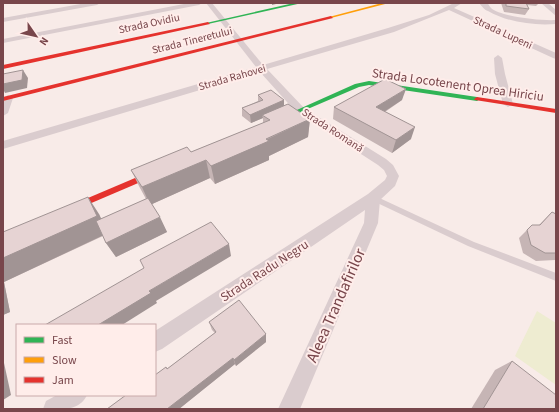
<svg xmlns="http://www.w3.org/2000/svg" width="559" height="412" font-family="'Source Sans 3',sans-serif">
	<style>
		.green { fill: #eeecd1 }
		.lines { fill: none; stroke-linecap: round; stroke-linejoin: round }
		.lane { fill: #daccce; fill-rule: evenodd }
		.street { fill: #daccce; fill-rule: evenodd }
		.fast { fill: #30b455; fill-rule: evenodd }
		.slow { fill: #ff9f0a; fill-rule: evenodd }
		.jam { fill: #e5322d; fill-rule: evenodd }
		.wall { fill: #c6b5b5 }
		.shaded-wall { fill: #a19494 }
		.building { fill: #e6d3d3; stroke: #a19494 }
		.labels { text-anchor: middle; stroke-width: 4; stroke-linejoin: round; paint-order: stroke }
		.far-street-label { font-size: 11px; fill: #78464b; stroke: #ffedea }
		.street-label { font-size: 13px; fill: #78464b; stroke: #ffedea }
		.near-street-label { font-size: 16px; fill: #78464b; stroke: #ffedea }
	</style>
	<rect width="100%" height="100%" fill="#f8ebe8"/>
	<!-- green -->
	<path class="green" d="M537 311 556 323V385L515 356Z"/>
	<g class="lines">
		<!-- lane -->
		<path class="lane" d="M373 195 474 242 556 273V281L468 246 371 200 370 198 371 196Z"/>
		<!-- street -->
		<g class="street">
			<path d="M86 3H100L97 5 3 22V18Z"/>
			<path d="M189 3H202L199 5 3 43V39Z"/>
			<path d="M206 3H212L263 65 388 28 429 15 454 3H462L454 8 556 53V59L553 58 449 10 394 32 267 69 304 108 386 159 393 165 399 176 395 186 380 200 378 223 300 409H278L364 223 365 210 162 349 155 352V331L368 194 385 180 387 176 384 170 378 165 296 112 260 72 3 149V141L256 67Z"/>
			<path d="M479 3H487C489 4 489 6 491 8 501 17 542 21 556 20V24C534 26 507 22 488 11 484 10 482 6 479 3Z"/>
			<path d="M541 3H548L556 10V16Z"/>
			<path d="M498 55 502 58 505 74 513 104 508 107 503 104 495 74 494 58Z"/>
			<path d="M8 95 13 98 8 113 3 116V98Z"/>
			<path d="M57 395H87C79 412 61 409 43 409L46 401Z"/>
		</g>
		<!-- fast -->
		<g class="fast">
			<path d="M294 3H302L208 24 206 23Z"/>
			<path d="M369 81 477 97 480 99 477 101 369 85 359 87 275 123H271L270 122 355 84Z"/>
		</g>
		<!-- slow -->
		<path class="slow" d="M382 3H389L331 18 329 17Z"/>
		<!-- jam -->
		<g class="jam">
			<path d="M331 16 333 18 3 101V97Z"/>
			<path d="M208 22 210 24 3 69V65Z"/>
			<path d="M477 97 556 109V113L475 100 474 99Z"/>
			<path d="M161 167 165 170 164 172 68 213H62L60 211 62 209Z"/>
		</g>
	</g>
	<!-- wall -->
	<g class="wall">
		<path d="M501 3H539L536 6 527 5 529 9 525 15 504 12Z"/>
		<path d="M258 95 284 100V106L310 119 308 137 269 156V160L215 184 210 178 152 204 167 232 116 257 106 243 103 236 4 282 10 312 3 315V232L99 214 101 219 146 199 140 188 131 170 191 152 263 123V118L251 123 242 116V108L258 101Z"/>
		<path d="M402 100 385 112 411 139 392 153 333 119 334 107Z"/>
		<path d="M552 212 556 214V259L555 260 536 261 523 253 519 238 527 230 539 225Z"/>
		<path d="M209 322 266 334V342L236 366 235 364 179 409H107L167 369 215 333 212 330Z"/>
		<path d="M512 361 556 409H471L495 370Z"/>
	</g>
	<!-- shaded-wall -->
	<g class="shaded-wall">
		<path d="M272 3H280L272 5Z"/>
		<path d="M23 70 28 78 27 88 5 93 3 89V84Z"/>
		<path d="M406 89 402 100 373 119 376 107Z"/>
		<path d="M284 100V109L262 115 263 118 251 123 250 115Z"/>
		<path d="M310 119 308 137 269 156V160L215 184 211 166Z"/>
		<path d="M415 127 411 139 392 153 396 140Z"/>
		<path d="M206 160 210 178 150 205 142 187Z"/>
		<path d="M88 197 99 214 108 233 4 282 10 312 3 315V258Z"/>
		<path d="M160 217 167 232 116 257 106 243Z"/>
		<path d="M229 244 231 256 156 301 157 303 122 325H98L149 291Z"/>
		<path d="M266 334V342L236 366 234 360Z"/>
		<path d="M233 358 235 364 179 409H167Z"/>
		<path d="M3 362 4 363 11 395 3 400Z"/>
	</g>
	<!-- building -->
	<g class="building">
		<path d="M506 3H526L529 9 506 6Z"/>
		<path d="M23 70 22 80 3 84V74Z"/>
		<path d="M385 79 406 89 376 107 415 127 396 140 334 107Z"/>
		<path d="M271 90 284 100 250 115 242 108 263 100 258 95Z"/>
		<path d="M288 104 310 119 266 139 269 141 211 166 206 160 142 187 131 170 187 147 191 152 270 120 262 115Z"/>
		<path d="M88 197 97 216 3 258V232Z"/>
		<path d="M148 198 160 217 106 243 96 221Z"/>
		<path d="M552 212 556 214V253H545L531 245 527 230 532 225H540Z"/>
		<path d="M211 222 229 244 149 291 151 293 98 325H45L144 268 140 260Z"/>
		<path d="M239 300 266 334 234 360 233 358 167 409H107L126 395H155V375L166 367 167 369 216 332 209 322Z"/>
		<path d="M512 361 556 395V409H483Z"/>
	</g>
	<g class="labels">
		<!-- far-street labels -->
		<g class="far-street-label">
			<text transform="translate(149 23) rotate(-12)" y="4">Strada Ovidiu</text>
			<text transform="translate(503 32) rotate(25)" y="4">Strada Lupeni</text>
			<text transform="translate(192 40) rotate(-14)" y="4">Strada Tineretului</text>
			<text transform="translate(232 77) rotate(-16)" y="4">Strada Rahovei</text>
			<text transform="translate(333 130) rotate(33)" y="4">Strada Romană</text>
		</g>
		<!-- street labels -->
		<g class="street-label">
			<text transform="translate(458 84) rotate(8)" y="5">Strada Locotenent Oprea Hiriciu</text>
			<text transform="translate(264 270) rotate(-33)" y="5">Strada Radu Negru</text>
		</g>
		<!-- near-street labels -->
		<g class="near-street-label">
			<text transform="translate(335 305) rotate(-66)" y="6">Aleea Trandafirilor</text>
		</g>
	</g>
	<!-- border -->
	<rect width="559" height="412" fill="none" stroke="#78464b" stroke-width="8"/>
	<!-- legend -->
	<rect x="16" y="324" width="140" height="72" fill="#ffedea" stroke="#c9aaaa"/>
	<rect x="24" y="337" width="20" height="6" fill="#30b455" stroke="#c9aaaa"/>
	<text x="52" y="344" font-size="12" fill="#78464b">Fast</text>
	<rect x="24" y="357" width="20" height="6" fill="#ff9f0a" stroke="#c9aaaa"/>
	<text x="52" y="364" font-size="12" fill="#78464b">Slow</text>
	<rect x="24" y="377" width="20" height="6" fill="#e5322d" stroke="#c9aaaa"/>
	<text x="52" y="384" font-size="12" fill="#78464b">Jam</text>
	<!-- north arrow -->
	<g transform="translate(36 36) rotate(124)" stroke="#ffedea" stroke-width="3" paint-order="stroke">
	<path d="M0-3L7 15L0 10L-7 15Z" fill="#78464b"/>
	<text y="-6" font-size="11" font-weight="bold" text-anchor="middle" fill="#78464b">N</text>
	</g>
</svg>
